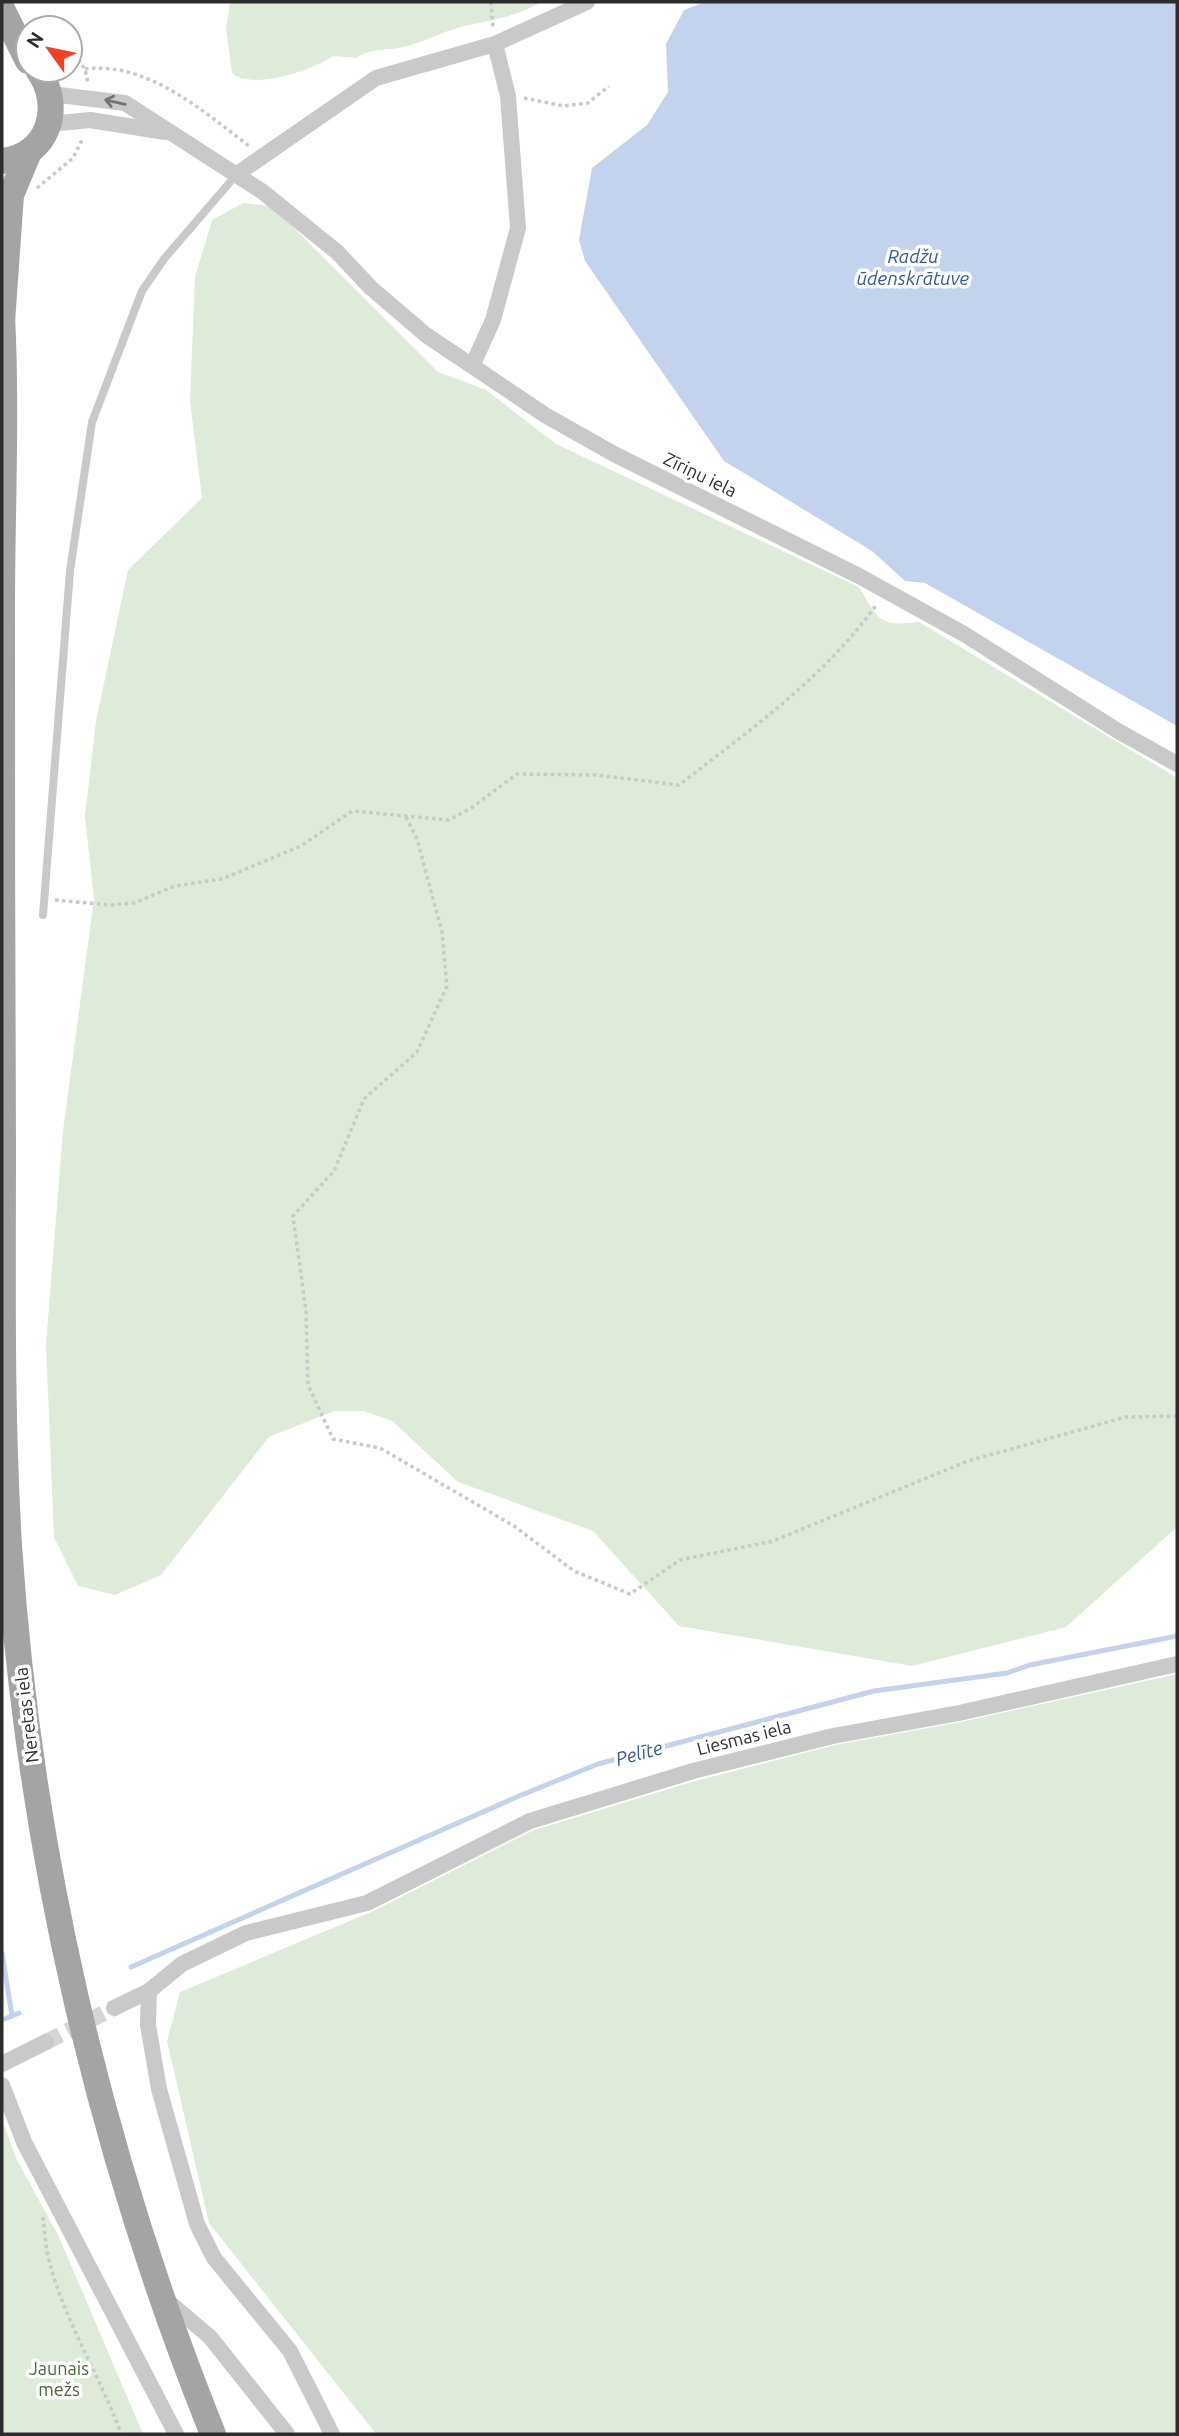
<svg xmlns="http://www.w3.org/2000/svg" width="1179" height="2436" font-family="Ubuntu,sans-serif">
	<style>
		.green { fill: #deebd8 }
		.water { fill: #c3d3ed }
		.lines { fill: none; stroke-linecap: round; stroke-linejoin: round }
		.stream { stroke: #c3d3ed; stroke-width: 5 }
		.minor-tunnel { stroke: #d5d5d5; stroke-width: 16; stroke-dasharray: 16 8; stroke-linecap: butt }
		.path { stroke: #c9c9c9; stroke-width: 3.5; stroke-dasharray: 3.5 3.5; stroke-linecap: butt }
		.service { stroke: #c9c9c9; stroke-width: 8 }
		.minor { stroke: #c9c9c9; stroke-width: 16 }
		.primary { stroke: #a4a4a4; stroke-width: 26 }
		.oneway { stroke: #737373 }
		.labels { text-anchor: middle; stroke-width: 7; stroke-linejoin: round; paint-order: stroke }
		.street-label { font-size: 18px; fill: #2c2c2c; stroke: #fff }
		.park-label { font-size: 18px; fill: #446a38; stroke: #fff }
		.water-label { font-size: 19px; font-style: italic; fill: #365a92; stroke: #fff }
	</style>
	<rect width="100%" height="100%" fill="#fff"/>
	<!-- green -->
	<g class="green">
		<path d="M230 2H541C514 19 483 20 454 29 436 35 421 43 403 47 388 51 369 48 357 58L333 56C313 70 253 91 232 73L226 29Z"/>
		<path d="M243 203 272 206 438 372 486 390 556 444 859 587C878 620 880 627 919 622L1177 778V1527L1066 1627 912 1666 679 1626 593 1531 458 1482 392 1421 364 1411H334L269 1437 161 1575 115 1595 78 1586 54 1537 46 1344 63 1131 94 899 85 816 96 721 128 570 202 498 190 401 195 277 212 220Z"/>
		<path d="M1177 1674V2434H376L209 2223 167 2041 180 1992 371 1912 534 1830 695 1781 835 1745 961 1722Z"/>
		<path d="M2 2120 17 2160 59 2237 143 2434H2Z"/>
	</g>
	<!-- water -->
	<path class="water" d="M705 2H1177V726L925 583 905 581 872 551 724 461 585 261 579 240 592 168 647 125 668 92 666 44 684 10Z"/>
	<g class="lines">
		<!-- stream -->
		<g class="stream">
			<path d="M2 1953 12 2016"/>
			<path d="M131 1967 519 1796 598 1764 874 1691 1007 1673 1030 1665 1177 1636"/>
			<path d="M2 2020 19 2013"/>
		</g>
		<!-- minor-tunnel -->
		<path class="minor-tunnel" d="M46 2042 114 2008"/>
		<!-- path -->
		<g class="path">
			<path d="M491 2 493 28"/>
			<path d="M34 21 47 28"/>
			<path d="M70 48 85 69 88 83"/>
			<path d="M85 69C147 61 203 111 249 146"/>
			<path d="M524 98 564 106 588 103 609 86"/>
			<path d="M37 188 73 158 83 138"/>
			<path d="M406 817 417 839 442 932 447 986 417 1052 364 1099 334 1171 293 1216 306 1311 308 1385 333 1439 380 1448 514 1526 574 1571 630 1594 680 1560 773 1541 968 1461 1126 1417 1177 1416"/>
			<path d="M55 900 110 905 134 903 175 886 222 879 301 846 352 811 449 820 471 808 517 774 596 775 679 785C750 730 824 678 877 604"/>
			<path d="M43 2217C45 2231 45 2246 49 2260 64 2321 100 2375 121 2434"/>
		</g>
		<!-- service -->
		<path class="service" d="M43 915 70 571 92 422 142 291 164 259 237 174"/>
		<!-- minor -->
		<g class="minor">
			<path d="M51 94 125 103 263 192 337 252 371 288 426 335 545 415 614 454 859 576 964 634 1118 731 1177 764"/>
			<path d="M50 124 90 120 165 132"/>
			<path d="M237 174 376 78 495 44 587 2"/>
			<path d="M473 364 493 320 518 228 508 96 495 44"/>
			<path d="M149 1991 148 2025 159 2089 197 2224 214 2258 290 2351 332 2434"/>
			<path d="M114 2008 149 1991 182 1964 246 1933 367 1903 530 1821 693 1771 833 1736 959 1713 1177 1664"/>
			<path d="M2 2064 46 2042"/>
			<path d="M2 2085 24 2142 176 2434"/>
			<path d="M165 2299 210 2337 287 2434"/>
		</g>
		<!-- primary -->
		<g class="primary">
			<path d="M2 9 28 61"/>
			<path d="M2 161C49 156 64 106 38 70"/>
			<path d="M2 316C7 412 2 510 2 607 2 787 2 966 3 1146 3 1279 1 1412 9 1545 29 1849 99 2151 213 2434"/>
			<path d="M2 322 11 195 29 152"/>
		</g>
	</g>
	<!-- one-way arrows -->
	<defs><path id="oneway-shaft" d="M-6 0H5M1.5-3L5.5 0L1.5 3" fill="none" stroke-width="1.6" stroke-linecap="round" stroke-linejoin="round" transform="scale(1.75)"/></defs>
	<use class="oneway" href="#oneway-shaft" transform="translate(115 102) rotate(-167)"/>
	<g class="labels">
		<!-- street labels -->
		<g class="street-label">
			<text transform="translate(700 475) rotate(26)" y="6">Zīriņu iela</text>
			<text transform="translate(27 1715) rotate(-97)" y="6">Neretas iela</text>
			<text transform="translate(744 1738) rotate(-14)" y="6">Liesmas iela</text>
		</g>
		<!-- park labels -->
		<g class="park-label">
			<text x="59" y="2375">Jaunais<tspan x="59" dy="21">mežs</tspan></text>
		</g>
		<!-- water labels -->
		<g class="water-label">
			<text x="913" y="263">Radžu<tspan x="913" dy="22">ūdenskrātuve</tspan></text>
			<text transform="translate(639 1753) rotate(-15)" y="7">Pelīte</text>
		</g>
	</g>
	<!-- border -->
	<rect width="1179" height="2436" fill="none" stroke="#2c2c2c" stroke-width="7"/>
	<!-- north arrow -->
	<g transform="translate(49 49) rotate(303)"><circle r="33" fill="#ffffff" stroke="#ababab" stroke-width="2"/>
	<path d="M0-5L12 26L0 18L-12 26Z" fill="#ef4222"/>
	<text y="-10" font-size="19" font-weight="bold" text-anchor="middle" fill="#2c2c2c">N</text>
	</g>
</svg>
